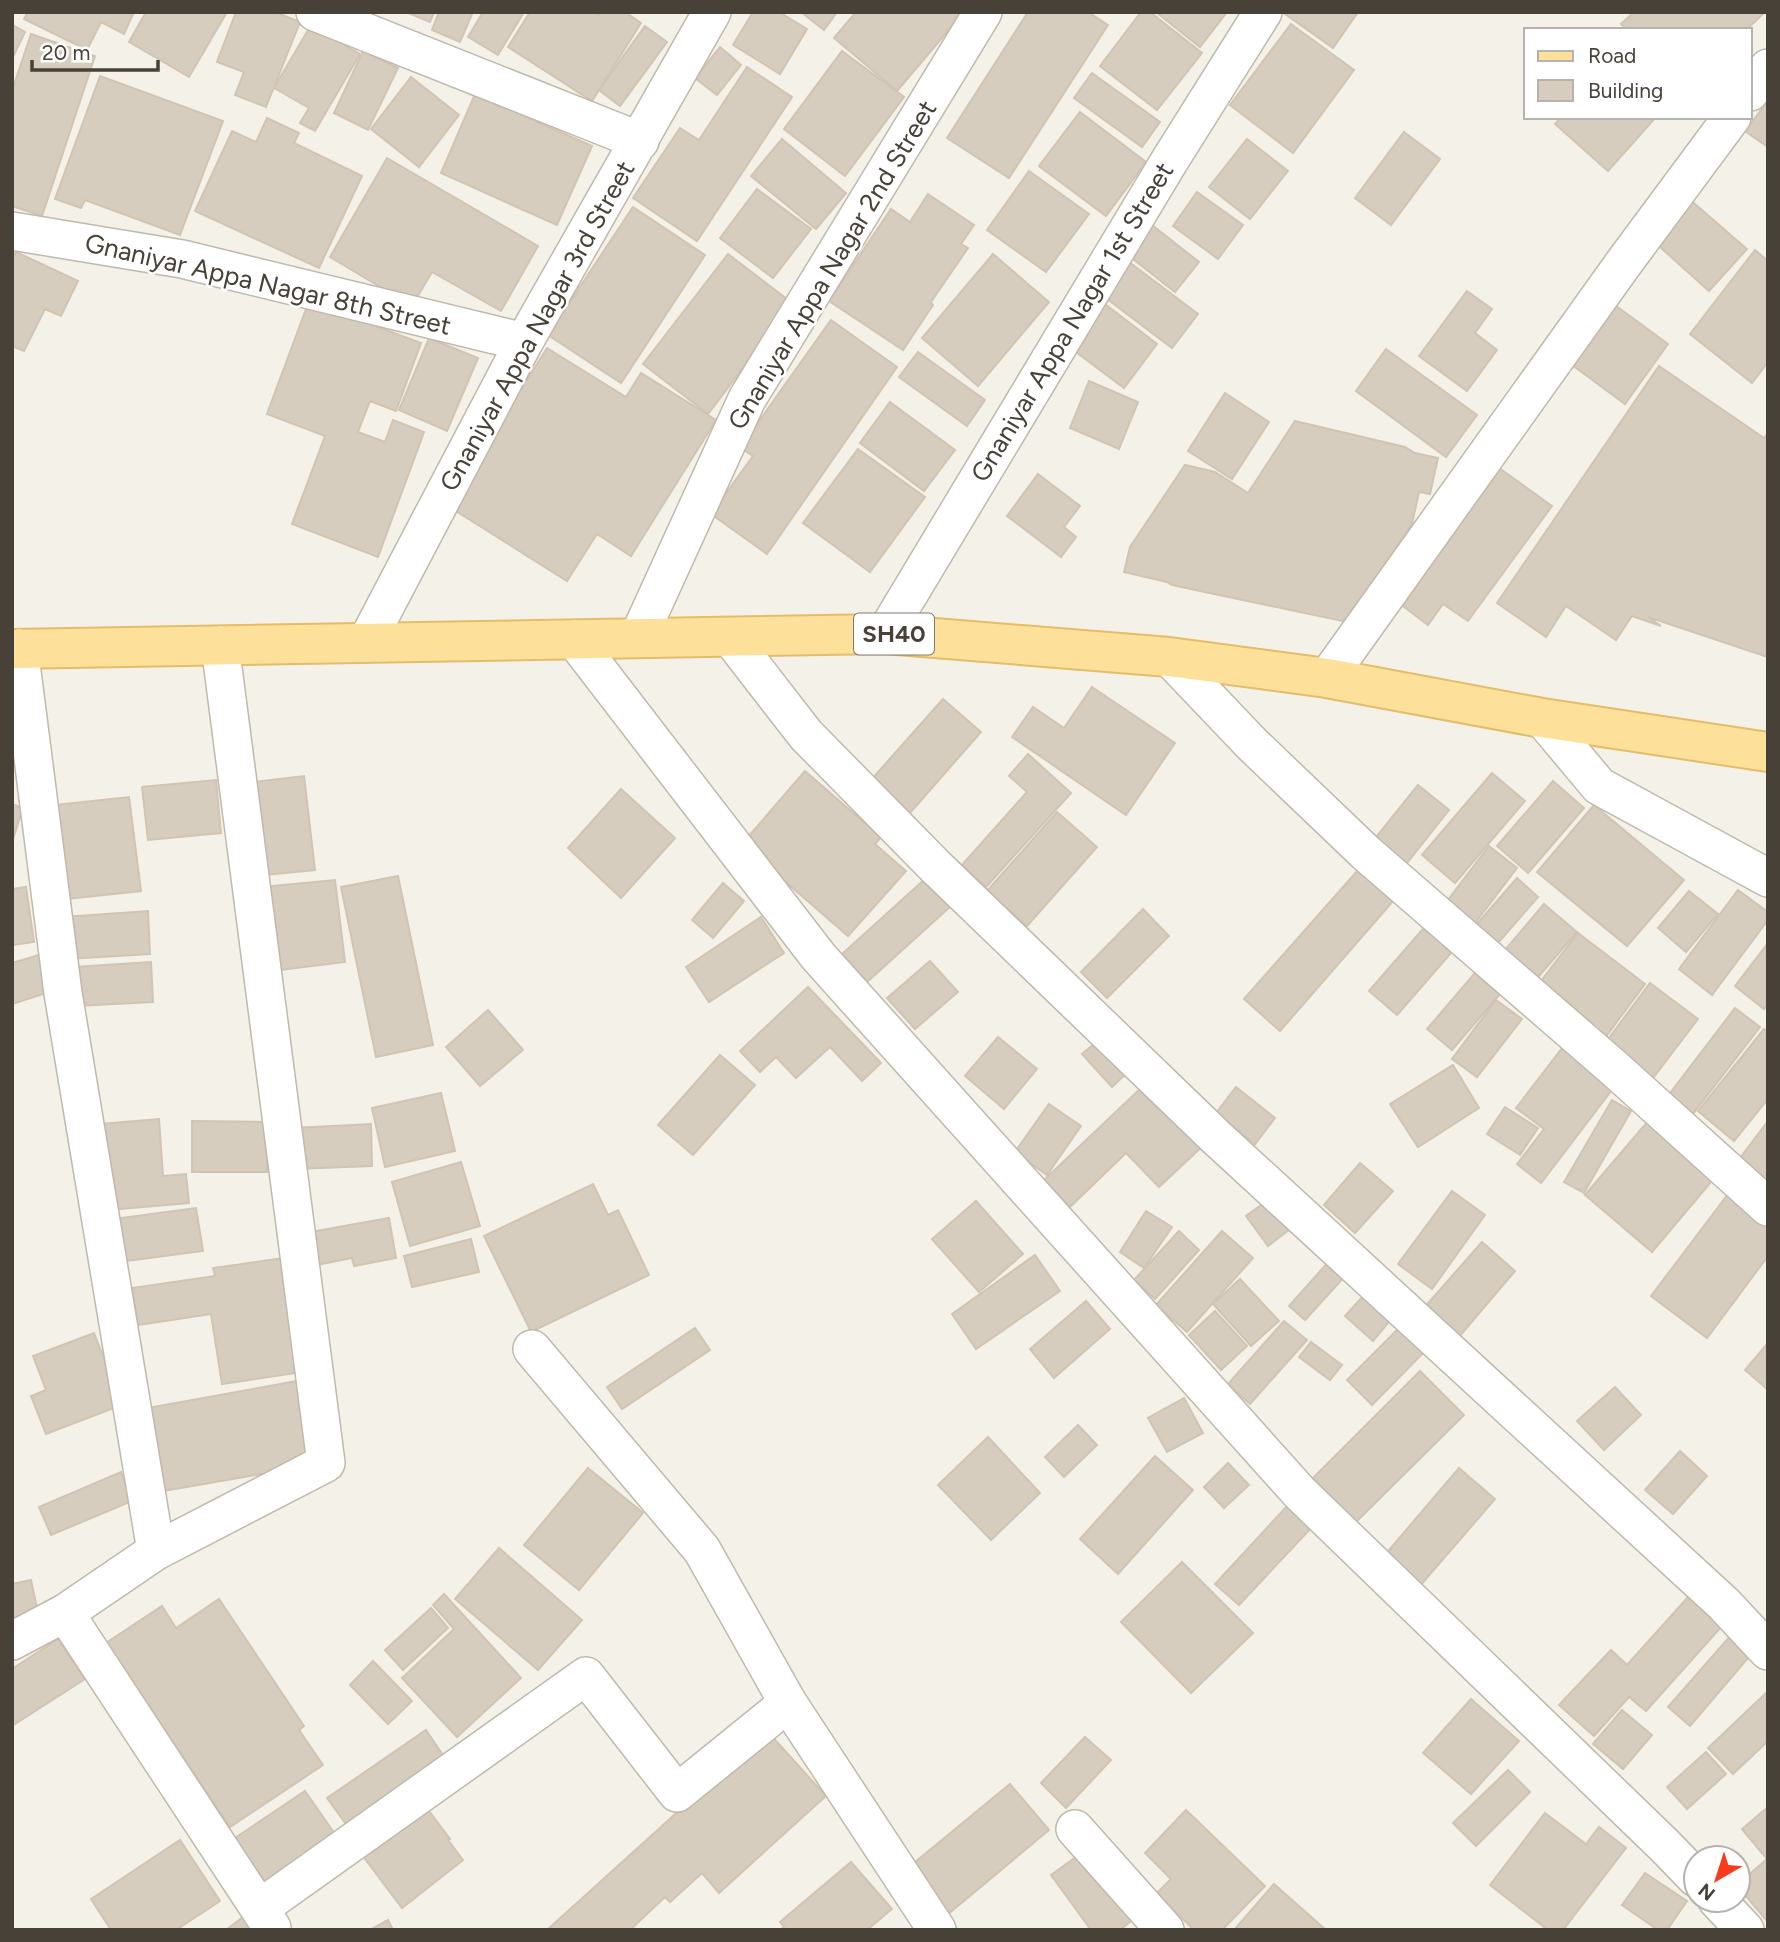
<svg xmlns="http://www.w3.org/2000/svg" width="1780" height="1942" font-family="Figtree,sans-serif">
	<style>
		.building { fill: #d6cdbf; stroke: #d1c4b2; stroke-width: 2 }
		.lines { fill: none; stroke-linecap: round; stroke-linejoin: round }
		.street-casing { stroke: #c0b9ac; stroke-width: 40 }
		.primary-casing { stroke: #e3bd69; stroke-width: 42 }
		.street { stroke: #fff; stroke-width: 37 }
		.primary { stroke: #fde099; stroke-width: 38 }
		.labels { text-anchor: middle; stroke-width: 5; stroke-linejoin: round; paint-order: stroke }
		.shield { fill: #fff; stroke: #7f7a73; stroke-width: 2 }
		.shield-label { font-size: 24px; font-weight: bold; fill: #484137 }
		.street-label { font-size: 26px; fill: #484137; stroke: #fff }
	</style>
	<rect width="100%" height="100%" fill="#f4f1e9"/>
	<!-- building -->
	<g class="building">
		<path d="M28 12H134L124 34 101 22 87 50 24 19Z"/>
		<path d="M146 12H227L189 77 129 42Z"/>
		<path d="M236 12H275L300 22 266 107 235 95 244 72 217 62Z"/>
		<path d="M406 12H434L430 22Z"/>
		<path d="M439 12H473L460 42 432 30Z"/>
		<path d="M483 12H524L498 55 468 37Z"/>
		<path d="M530 12H594L598 15 600 12H625L641 23 592 101 508 47Z"/>
		<path d="M753 12H779L807 29 780 74 733 45Z"/>
		<path d="M801 12H837L824 30Z"/>
		<path d="M856 12H964L897 91 834 38Z"/>
		<path d="M1028 12H1088L1108 25 1009 178 947 138Z"/>
		<path d="M1141 12H1150L1202 53 1157 110 1100 66Z"/>
		<path d="M1156 12H1227L1200 47Z"/>
		<path d="M1286 12H1358L1333 48 1285 14Z"/>
		<path d="M1634 12H1765L1746 30H1627L1621 24Z"/>
		<path d="M1291 24 1354 70 1293 153 1230 105Z"/>
		<path d="M12 25 25 32 12 59Z"/>
		<path d="M311 25 360 54 315 131 300 123 309 108 274 88Z"/>
		<path d="M645 26 667 42 620 106 599 90Z"/>
		<path d="M31 34 95 56 42 216 12 206V91Z"/>
		<path d="M720 47 741 65 717 95 695 78Z"/>
		<path d="M363 51 398 68 368 130 334 113Z"/>
		<path d="M842 51 904 97 845 176 784 129Z"/>
		<path d="M747 67 792 97 697 241 633 198 680 128 699 140Z"/>
		<path d="M1092 73 1160 122 1142 147 1074 98Z"/>
		<path d="M100 76 223 121 180 235 85 200 81 208 55 199Z"/>
		<path d="M411 77 459 115 419 167 371 129Z"/>
		<path d="M475 94 592 146 557 225 441 173Z"/>
		<path d="M1768 101V147L1745 131Z"/>
		<path d="M1080 112 1146 162 1106 216 1039 166Z"/>
		<path d="M1561 117H1656L1608 171 1555 124Z"/>
		<path d="M267 118 299 133 294 143 362 176 319 268 195 211 232 131 256 142Z"/>
		<path d="M1404 132 1440 159 1391 225 1355 198Z"/>
		<path d="M782 139 846 193 816 229 751 176Z"/>
		<path d="M1247 139 1288 171 1250 219 1209 187Z"/>
		<path d="M387 158 538 246 501 311 432 272 412 306 330 257Z"/>
		<path d="M1029 171 1089 214 1046 272 987 230Z"/>
		<path d="M757 189 811 229 773 278 720 238Z"/>
		<path d="M1197 192 1243 225 1218 259 1173 226Z"/>
		<path d="M928 194 974 225 961 244 968 248 931 302 933 305 903 350 829 301 891 209 910 222Z"/>
		<path d="M1688 198 1747 249 1709 291 1651 239Z"/>
		<path d="M633 207 705 255 621 383 548 335Z"/>
		<path d="M1152 225 1199 262 1175 292 1128 255Z"/>
		<path d="M1755 250 1768 261V362L1752 383 1690 334Z"/>
		<path d="M16 252 78 281 61 316 45 309 24 351 12 346V259Z"/>
		<path d="M728 254 792 303 708 414 643 364Z"/>
		<path d="M993 254 1049 302 978 386 922 338Z"/>
		<path d="M1129 262 1198 314 1172 348 1102 295Z"/>
		<path d="M1467 291 1492 309 1475 333 1497 350 1467 391 1419 356Z"/>
		<path d="M1608 300 1668 344 1625 404 1564 359Z"/>
		<path d="M309 301 421 343 396 411 370 401 358 432 385 442 393 420 424 432 378 557 292 524 325 436 267 414Z"/>
		<path d="M1105 304 1157 344 1124 388 1072 349Z"/>
		<path d="M831 320 897 367 767 554 711 514 753 456 740 448Z"/>
		<path d="M429 338 478 358 447 431 399 410Z"/>
		<path d="M547 348 626 397 641 373 716 420 631 556 597 534 567 581 448 506Z"/>
		<path d="M1386 349 1477 415 1446 457 1356 391Z"/>
		<path d="M918 352 985 400 967 426 899 377Z"/>
		<path d="M1659 366 1764 438 1768 433V657L1648 617 1661 626 1632 616 1616 640 1566 606 1546 637 1497 603Z"/>
		<path d="M1089 381 1138 402 1119 449 1070 428Z"/>
		<path d="M1225 393 1269 422 1232 479 1188 451Z"/>
		<path d="M890 402 955 450 924 491 860 443Z"/>
		<path d="M1295 421 1405 447 1415 453 1438 458 1430 494 1419 492 1412 524 1347 622 1172 585 1167 582 1124 572 1130 547 1185 465 1215 472 1248 493Z"/>
		<path d="M858 449 925 497 870 572 803 523Z"/>
		<path d="M1495 465 1552 506 1468 621 1443 604 1428 625 1395 600Z"/>
		<path d="M1038 474 1080 506 1064 527 1076 537 1061 557 1007 516Z"/>
		<path d="M1092 687 1175 743 1126 815 1012 737 1033 707 1064 728Z"/>
		<path d="M943 699 981 732 910 813 871 780Z"/>
		<path d="M1028 754 1071 793 986 887 962 865 1027 792 1009 776Z"/>
		<path d="M805 771 881 837 875 844 906 871 848 936 742 844Z"/>
		<path d="M1492 773 1525 801 1455 883 1422 855Z"/>
		<path d="M304 776 315 870 265 875 253 782Z"/>
		<path d="M216 780 221 833 148 840 142 787Z"/>
		<path d="M1553 781 1584 808 1528 873 1497 846Z"/>
		<path d="M1418 785 1449 810 1403 868 1372 842Z"/>
		<path d="M621 789 675 838 621 898 568 848Z"/>
		<path d="M129 797 141 891 67 899 56 805Z"/>
		<path d="M12 804 23 808 12 842Z"/>
		<path d="M1594 805 1684 880 1627 946 1537 872Z"/>
		<path d="M1057 812 1097 847 1027 926 987 891Z"/>
		<path d="M1489 846 1517 868 1469 931 1441 909Z"/>
		<path d="M1359 869 1394 900 1280 1031 1244 999Z"/>
		<path d="M398 876 433 1045 376 1057 341 887Z"/>
		<path d="M1517 878 1538 897 1491 951 1470 932Z"/>
		<path d="M925 879 950 907 867 982 842 954Z"/>
		<path d="M335 880 345 962 273 971 263 887Z"/>
		<path d="M723 883 744 901 713 938 692 920Z"/>
		<path d="M26 887 34 942 12 945V889Z"/>
		<path d="M1738 890 1768 912V920L1712 995 1679 969Z"/>
		<path d="M1689 891 1718 914 1686 952 1658 928Z"/>
		<path d="M1544 904 1577 932 1532 984 1499 957Z"/>
		<path d="M1143 909 1169 936 1107 998 1081 972Z"/>
		<path d="M148 911 150 954 67 959 64 917Z"/>
		<path d="M761 917 784 953 709 1002 686 967Z"/>
		<path d="M1429 922 1457 946 1397 1015 1369 991Z"/>
		<path d="M1578 933 1645 984 1602 1042 1534 990Z"/>
		<path d="M1768 943V1004L1764 1009 1735 986Z"/>
		<path d="M39 955 52 991 12 1004V963Z"/>
		<path d="M930 961 958 992 915 1029 887 998Z"/>
		<path d="M151 962 153 1002 77 1006 74 967Z"/>
		<path d="M1475 973 1500 994 1452 1050 1427 1029Z"/>
		<path d="M1650 983 1698 1019 1650 1082 1603 1046Z"/>
		<path d="M808 987 881 1063 862 1081 830 1047 796 1078 776 1057 760 1072 740 1051Z"/>
		<path d="M1496 1000 1522 1019 1477 1077 1452 1059Z"/>
		<path d="M1735 1008 1760 1027 1689 1119 1664 1101Z"/>
		<path d="M488 1010 523 1050 480 1086 446 1047Z"/>
		<path d="M1764 1029 1768 1032V1099L1734 1141 1698 1111Z"/>
		<path d="M998 1037 1037 1069 1004 1109 965 1076Z"/>
		<path d="M1101 1038 1130 1070 1112 1087 1082 1054Z"/>
		<path d="M1563 1047 1615 1086 1541 1183 1517 1164 1544 1129 1516 1108Z"/>
		<path d="M720 1055 755 1085 693 1155 658 1125Z"/>
		<path d="M1453 1065 1479 1108 1418 1147 1390 1104Z"/>
		<path d="M1144 1085 1206 1143 1159 1187 1126 1153 1070 1207 1044 1180Z"/>
		<path d="M1236 1087 1275 1118 1255 1144 1216 1113Z"/>
		<path d="M441 1093 455 1151 385 1167 372 1108Z"/>
		<path d="M1612 1100 1631 1111 1584 1193 1564 1182Z"/>
		<path d="M1049 1104 1081 1126 1047 1175 1015 1152Z"/>
		<path d="M1505 1107 1538 1128 1520 1155 1487 1134Z"/>
		<path d="M159 1119 163 1176 186 1174 189 1203 109 1210 101 1124Z"/>
		<path d="M1649 1120 1716 1176 1652 1252 1585 1195Z"/>
		<path d="M192 1121 267 1122V1172H192Z"/>
		<path d="M1768 1121V1177L1764 1182 1737 1162Z"/>
		<path d="M371 1124 372 1166 295 1169 293 1128Z"/>
		<path d="M461 1162 480 1226 410 1246 392 1182Z"/>
		<path d="M1360 1163 1393 1191 1355 1233 1324 1205Z"/>
		<path d="M593 1184 608 1215 618 1210 649 1275 531 1332 484 1236Z"/>
		<path d="M1732 1189 1768 1216V1256L1707 1338 1651 1296Z"/>
		<path d="M1452 1191 1485 1215 1432 1289 1398 1264Z"/>
		<path d="M1268 1200 1290 1229 1268 1246 1246 1216Z"/>
		<path d="M976 1201 1023 1254 979 1292 932 1239Z"/>
		<path d="M196 1208 203 1251 120 1262 113 1219Z"/>
		<path d="M1146 1211 1172 1227 1144 1268 1120 1252Z"/>
		<path d="M389 1218 396 1258 354 1266 352 1258 311 1266 305 1233Z"/>
		<path d="M1179 1231 1199 1250 1155 1299 1134 1280Z"/>
		<path d="M1222 1231 1253 1258 1187 1332 1156 1305Z"/>
		<path d="M471 1239 479 1272 412 1287 404 1256Z"/>
		<path d="M1482 1242 1515 1271 1458 1338 1423 1309Z"/>
		<path d="M1035 1255 1060 1291 976 1349 952 1314Z"/>
		<path d="M284 1258 302 1372 222 1384 211 1314 138 1325 132 1288 215 1276 213 1268Z"/>
		<path d="M1331 1259 1347 1274 1305 1320 1289 1306Z"/>
		<path d="M1240 1279 1279 1321 1251 1346 1213 1304Z"/>
		<path d="M1365 1294 1392 1318 1373 1341 1345 1316Z"/>
		<path d="M1086 1301 1110 1329 1054 1378 1030 1349Z"/>
		<path d="M1215 1311 1247 1346 1221 1370 1189 1335Z"/>
		<path d="M1284 1321 1307 1340 1250 1404 1228 1384Z"/>
		<path d="M1402 1325 1427 1349 1372 1405 1347 1380Z"/>
		<path d="M695 1328 710 1350 622 1409 607 1387Z"/>
		<path d="M94 1333 122 1405 46 1434 31 1396 46 1390 33 1356Z"/>
		<path d="M1311 1342 1342 1365 1330 1380 1299 1357Z"/>
		<path d="M1768 1343V1388L1767 1389 1745 1370Z"/>
		<path d="M1420 1371 1464 1415 1356 1522 1312 1479Z"/>
		<path d="M297 1381 313 1465 157 1492 142 1409Z"/>
		<path d="M1615 1387 1641 1415 1604 1450 1577 1421Z"/>
		<path d="M1184 1398 1203 1433 1167 1452 1148 1418Z"/>
		<path d="M1078 1425 1097 1445 1064 1477 1045 1457Z"/>
		<path d="M988 1437 1040 1493 991 1540 938 1485Z"/>
		<path d="M1680 1451 1707 1476 1673 1514 1645 1490Z"/>
		<path d="M1155 1456 1193 1490 1118 1574 1080 1539Z"/>
		<path d="M1228 1463 1249 1485 1224 1508 1204 1487Z"/>
		<path d="M588 1468 643 1513 579 1590 524 1545Z"/>
		<path d="M1459 1468 1495 1499 1419 1587 1384 1556Z"/>
		<path d="M121 1472 132 1501 51 1535 39 1507Z"/>
		<path d="M1289 1504 1313 1526 1239 1605 1215 1584Z"/>
		<path d="M499 1548 582 1620 538 1670 455 1599Z"/>
		<path d="M1182 1562 1253 1633 1191 1693 1121 1622Z"/>
		<path d="M31 1580 38 1613 12 1618V1584Z"/>
		<path d="M444 1594 521 1678 457 1737 402 1678 454 1629 433 1605Z"/>
		<path d="M1689 1596 1722 1626 1646 1711 1629 1697 1594 1736 1559 1705 1611 1650 1627 1665Z"/>
		<path d="M219 1599 304 1726 299 1730 323 1765 230 1827 106 1643 162 1606 176 1628Z"/>
		<path d="M431 1608 448 1628 403 1670 385 1650Z"/>
		<path d="M1732 1634 1753 1652 1690 1726 1668 1707Z"/>
		<path d="M58 1639 85 1679 12 1726V1669Z"/>
		<path d="M373 1661 412 1701 388 1724 350 1685Z"/>
		<path d="M1768 1691V1741L1733 1774 1708 1748Z"/>
		<path d="M1471 1699 1519 1741 1471 1794 1423 1753Z"/>
		<path d="M1622 1710 1652 1735 1623 1769 1593 1744Z"/>
		<path d="M426 1730 449 1764 351 1831 327 1798Z"/>
		<path d="M767 1731 826 1796 719 1893 702 1873 670 1902 665 1897 630 1930H547Z"/>
		<path d="M1085 1737 1111 1760 1066 1808 1041 1783Z"/>
		<path d="M1706 1752 1726 1774 1687 1809 1667 1787Z"/>
		<path d="M1508 1770 1530 1792 1476 1846 1453 1823Z"/>
		<path d="M1010 1784 1049 1830 947 1915 908 1868Z"/>
		<path d="M305 1791 337 1837 261 1889 229 1842Z"/>
		<path d="M426 1807 450 1839 448 1840 463 1860 402 1908 362 1855Z"/>
		<path d="M1768 1807V1922L1738 1887V1884L1767 1859 1742 1829Z"/>
		<path d="M1186 1810 1265 1886 1222 1930H1194L1157 1893 1171 1879 1145 1853Z"/>
		<path d="M1545 1813 1586 1844 1599 1827 1626 1848 1563 1930H1548L1490 1885Z"/>
		<path d="M180 1840 220 1901 176 1930H111L91 1899Z"/>
		<path d="M1083 1852 1131 1921 1120 1930H1091L1051 1875Z"/>
		<path d="M851 1862 892 1909 867 1930H780L784 1927 780 1922Z"/>
		<path d="M1645 1873 1687 1901 1667 1930H1658L1622 1905Z"/>
		<path d="M1274 1884 1326 1930H1234Z"/>
		<path d="M243 1917 252 1930H226Z"/>
		<path d="M388 1920 393 1930H370Z"/>
	</g>
	<g class="lines">
		<!-- street casing -->
		<g class="street-casing">
			<g id="street">
				<path d="M315 12 640 141"/>
				<path d="M1750 92 1768 68"/>
				<path d="M12 231 182 259 524 342"/>
				<path d="M885 634 1170 160 1263 12"/>
				<path d="M730 637 806 735 936 867 1217 1138 1724 1604 1768 1651"/>
				<path d="M638 638 747 399 983 12"/>
				<path d="M574 639 818 956 1300 1493 1665 1846 1696 1878"/>
				<path d="M366 643 524 342 712 12"/>
				<path d="M19 648 63 993 156 1551"/>
				<path d="M1169 657 1252 744 1366 853 1615 1069 1768 1207"/>
				<path d="M1327 678 1623 264 1732 117"/>
				<path d="M1542 718 1599 786 1768 878"/>
				<path d="M532 1349 702 1550 788 1703 937 1930"/>
				<path d="M65 1613 156 1551 326 1463 220 645"/>
				<path d="M12 1641 65 1613 272 1928"/>
				<path d="M1075 1829 1165 1930"/>
				<path d="M1717 1900 1745 1930"/>
				<path d="M260 1908 586 1676 677 1793 788 1703"/>
			</g>
		</g>
		<!-- primary casing -->
		<g class="primary-casing">
			<path id="primary" d="M12 649 885 634 1169 657 1327 678 1542 718 1768 752"/>
		</g>
		<!-- street -->
		<use href="#street" class="street"/>
		<!-- primary -->
		<use href="#primary" class="primary"/>
	</g>
	<g class="labels">
		<!-- shield labels -->
		<rect class="shield" x="854" y="613.5" width="80" height="41" rx="5"/>
		<g class="shield-label">
			<text x="894" y="642">SH40</text>
		</g>
		<!-- street labels -->
		<g class="street-label">
			<text transform="translate(832 265) rotate(-59)" y="9">Gnaniyar Appa Nagar 2nd Street</text>
			<text transform="translate(268 284) rotate(13)" y="9">Gnaniyar Appa Nagar 8th Street</text>
			<text transform="translate(1072 322) rotate(-59)" y="9">Gnaniyar Appa Nagar 1st Street</text>
			<text transform="translate(537 326) rotate(-61)" y="9">Gnaniyar Appa Nagar 3rd Street</text>
		</g>
	</g>
	<!-- border -->
	<rect width="1780" height="1942" fill="none" stroke="#484137" stroke-width="28"/>
	<!-- legend -->
	<rect x="1524" y="28" width="228" height="91" fill="#ffffff" stroke="#b6b3af" stroke-width="2"/>
	<rect x="1538" y="51" width="35" height="10" fill="#fde099" stroke="#b6b3af" stroke-width="2"/>
	<text x="1588" y="63" font-size="21" fill="#484137">Road</text>
	<rect x="1538" y="80" width="35" height="21" fill="#d6cdbf" stroke="#b6b3af" stroke-width="2"/>
	<text x="1588" y="98" font-size="21" fill="#484137">Building</text>
	<!-- north arrow -->
	<g transform="translate(1717 1879) rotate(219)"><circle r="33" fill="#ffffff" stroke="#b6b3af" stroke-width="2"/>
	<path d="M0-5L12 26L0 18L-12 26Z" fill="#f83b1d"/>
	<text y="-10" font-size="19" font-weight="bold" text-anchor="middle" fill="#484137">N</text>
	</g>
	<!-- scale -->
	<path d="M32 60v10h126v-10" fill="none" stroke="#484137" stroke-width="3.5"/>
	<text x="42" y="60" font-size="21" fill="#484137" stroke="#ffffff" stroke-width="5" paint-order="stroke">20 m</text>
</svg>
